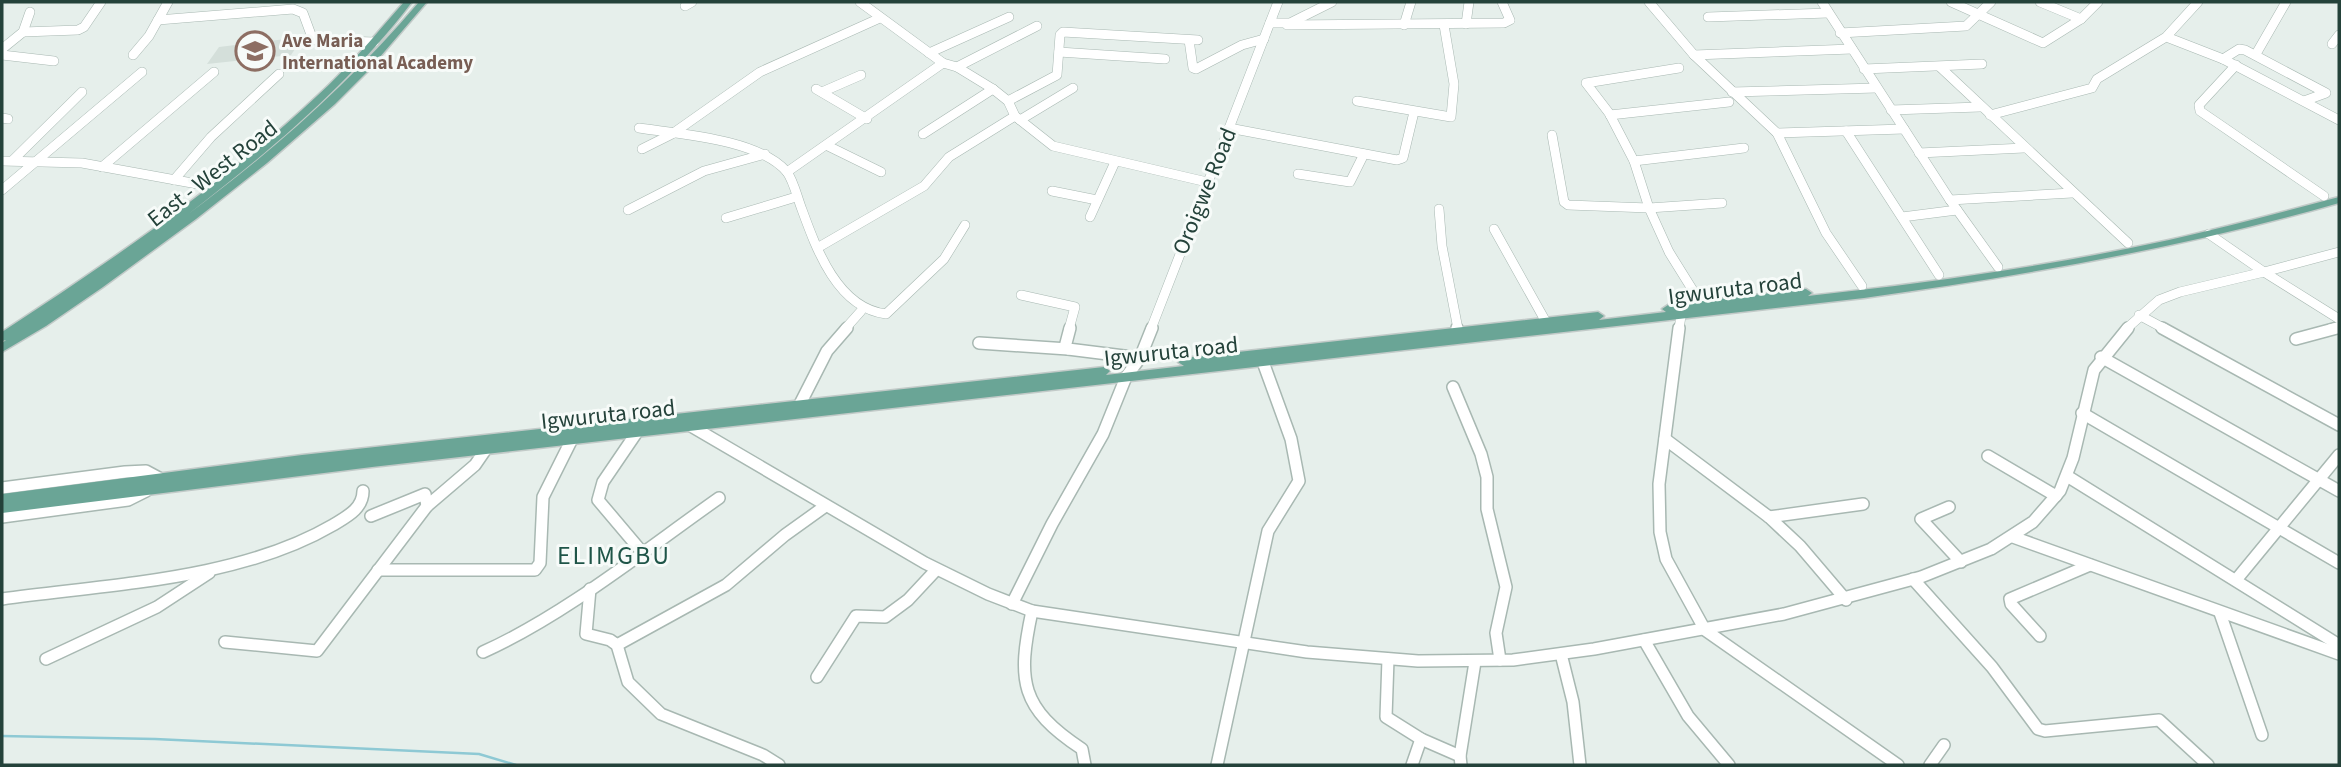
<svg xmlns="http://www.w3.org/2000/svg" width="2341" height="767" font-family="'Source Sans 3',sans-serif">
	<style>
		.built { fill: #d4dfda }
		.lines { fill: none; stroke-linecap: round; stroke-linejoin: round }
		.stream { stroke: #8ec9d4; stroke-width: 2.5 }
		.minor-far1-casing { stroke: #a8b8b2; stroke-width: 10 }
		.minor-casing { stroke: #a8b8b2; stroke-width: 14 }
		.major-casing { stroke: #c2cac8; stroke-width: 3 }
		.minor-far1 { stroke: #fff; stroke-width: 9 }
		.minor { stroke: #fff; stroke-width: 11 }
		.major { fill: #6aa596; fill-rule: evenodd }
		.labels { text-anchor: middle; stroke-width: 6; stroke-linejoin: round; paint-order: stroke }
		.far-education-label { font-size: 19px; font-weight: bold; fill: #785e54; stroke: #f7fbf9; text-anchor: start }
		.street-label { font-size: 23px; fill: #24423a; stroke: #f7fbf9 }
		.quarter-label { font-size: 26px; letter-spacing: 2px; fill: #1f5548; stroke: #f7fbf9 }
	</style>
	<rect width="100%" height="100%" fill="#e6efeb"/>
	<!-- built -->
	<path class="built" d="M303 37 291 55 207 64 219 47Z"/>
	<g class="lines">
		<!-- stream -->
		<path class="stream" d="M2 736 155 739 479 754 516 765"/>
		<!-- minor-far1 casing -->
		<g class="minor-far1-casing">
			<g id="minor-far1">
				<path d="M860 2 943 63 957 67 993 89 1008 101 1015 116 1053 146 1207 182"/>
				<path d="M1649 2 1694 55 1777 133 1826 233 1862 286"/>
				<path d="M1822 2 1950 200 1998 267"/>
				<path d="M1951 2 2043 43 2081 19 2098 2"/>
				<path d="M2040 2 2081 19"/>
				<path d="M685 6 692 2"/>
				<path d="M1708 17 1828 13"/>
				<path d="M158 20 293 9 303 13 313 40 374 42"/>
				<path d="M1270 23H1290L1332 2"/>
				<path d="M1466 24 1469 2"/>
				<path d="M1287 25 1504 23 1510 20 1502 2"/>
				<path d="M1404 25 1411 2"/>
				<path d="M23 32 78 30 84 27 101 2"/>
				<path d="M1840 33 1966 26 1991 2"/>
				<path d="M2169 38 2223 59 2339 120"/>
				<path d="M1189 40 1193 68 1196 69 1242 45 1264 39"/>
				<path d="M2332 44 2339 35"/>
				<path d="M2 49 23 32 30 12"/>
				<path d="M1059 52 1165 59"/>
				<path d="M929 53 1009 17"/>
				<path d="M2256 54 2286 2"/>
				<path d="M2 55 54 61"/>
				<path d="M133 55 149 36 168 2"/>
				<path d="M1694 55 1852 49"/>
				<path d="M2223 59 2239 49 2245 50 2326 93 2304 101"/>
				<path d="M2236 65 2199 105 2200 111 2324 196"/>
				<path d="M957 67 1037 26"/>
				<path d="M1940 67 2128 243"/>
				<path d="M1679 68 1586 83 1609 113 1634 161 1649 208 1669 252 1702 305"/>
				<path d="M1864 69 1982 64"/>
				<path d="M816 89 867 119"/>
				<path d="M822 92 861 75"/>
				<path d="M1732 92 1877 88"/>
				<path d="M1008 101 1057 75 1060 35 1063 32 1198 40"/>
				<path d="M1357 101 1451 117 1454 84 1444 25"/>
				<path d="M1891 110 1980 107"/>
				<path d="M1610 115 1729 102"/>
				<path d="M1990 115 2092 88 2097 79 2166 37 2198 2"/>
				<path d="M2 118 8 119"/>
				<path d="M1020 120 1073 88"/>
				<path d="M639 128C679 134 759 139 787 172 793 180 797 196 801 207 816 248 837 308 886 314L944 259 965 225"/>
				<path d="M1229 128 1397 160 1403 158 1414 112"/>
				<path d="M1846 131 1939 275"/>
				<path d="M1777 133 1904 129"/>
				<path d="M923 134 993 89"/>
				<path d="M1552 135 1564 202 1568 205 1649 208 1722 203"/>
				<path d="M828 146 881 172"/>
				<path d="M642 149 672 134 760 72 880 18"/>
				<path d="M1919 153 2024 148"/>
				<path d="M13 160 82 92"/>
				<path d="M2 161 82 163 214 187"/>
				<path d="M1634 161 1744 148"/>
				<path d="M102 167 214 72"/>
				<path d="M787 172 943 63"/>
				<path d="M1298 174 1350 182 1364 154"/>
				<path d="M174 180 211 137 279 74"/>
				<path d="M2 190 142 72"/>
				<path d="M1052 191 1097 200"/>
				<path d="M1950 200 2072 193"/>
				<path d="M1439 209 1442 246 1458 329"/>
				<path d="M628 210 704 171 765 154"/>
				<path d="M1090 217 1115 162"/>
				<path d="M1902 217 1957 210"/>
				<path d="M726 218 796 197"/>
				<path d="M1494 229 1546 322"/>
				<path d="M819 247 924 186 949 157 1015 116"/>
				<path d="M2264 272 2339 319"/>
				<path d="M2264 272 2339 252"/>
				<path d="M1021 295 1075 307 1069 329"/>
				<path d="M2139 315 2165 329"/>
				<path d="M845 329 861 311"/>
				<path d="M1151 329 1278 2"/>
				<path d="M1679 329 1681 316"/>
				<path d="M2126 329 2159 300 2180 292 2264 272 2209 234"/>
				<path d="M2330 329 2339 327"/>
			</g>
		</g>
		<!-- minor casing -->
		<g class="minor-casing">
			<g id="minor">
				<path d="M1070 328 1065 347 1068 349 1140 358"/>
				<path d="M1457 328 1458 331"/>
				<path d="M1679 328 1659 484 1660 532 1666 559 1705 630 1898 765"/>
				<path d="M2162 328 2339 425"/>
				<path d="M2296 339 2337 328"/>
				<path d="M979 343 1068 349"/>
				<path d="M2101 357 2339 491"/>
				<path d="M1453 387 1481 454 1487 477V509L1506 587 1496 633 1500 660"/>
				<path d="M800 404 827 351 847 328"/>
				<path d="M2082 413 2339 563"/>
				<path d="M691 426 925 563 988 594 1032 611 1307 652 1418 661 1513 660 1594 649 1784 614 1921 577 1991 549 2033 522 2060 491 2073 458 2094 370 2128 328"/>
				<path d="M637 432 603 482 598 500 642 552"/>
				<path d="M1665 439 1769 517 1800 546 1846 600"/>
				<path d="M1988 456 2056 496"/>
				<path d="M2067 476 2339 645"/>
				<path d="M2 488 125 472 146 471 159 478"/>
				<path d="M1949 507 1921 519 1961 562"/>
				<path d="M371 516 425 494 427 506"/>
				<path d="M2 517 128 500 146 491"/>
				<path d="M1769 517 1863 504"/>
				<path d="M2013 537 2339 654"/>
				<path d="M378 570H535L540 563 543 497 572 439"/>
				<path d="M1913 579 1992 667 2038 729 2045 731 2159 720 2208 765"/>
				<path d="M2236 580 2339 455"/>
				<path d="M590 589 586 634 610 640 617 645 628 682 661 714 763 755 779 765"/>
				<path d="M2 599C109 584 239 580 333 525 346 517 363 509 363 491"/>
				<path d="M1012 604 1052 524 1103 434 1126 377 1140 358 1152 328"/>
				<path d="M1032 611C1017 681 1020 708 1082 749L1085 765"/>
				<path d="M2220 613 2262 735"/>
				<path d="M2040 636 2011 604 2010 599 2090 565"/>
				<path d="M1644 640 1688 716 1729 765"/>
				<path d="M225 642 317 651 427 506 475 465 486 449"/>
				<path d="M617 645 726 585 785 535 824 507"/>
				<path d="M483 652C565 615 645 550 719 498"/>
				<path d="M1561 654 1573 702 1580 765"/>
				<path d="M46 659 157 607 209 573"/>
				<path d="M1388 659 1386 717 1421 739 1460 756"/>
				<path d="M817 677 856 616 885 617 908 600 936 570"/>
				<path d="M1217 765 1268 531 1299 481 1291 439 1263 362"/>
				<path d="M1412 765 1421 739"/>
				<path d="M1461 765 1460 756 1475 662"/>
				<path d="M1930 765 1944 745"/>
			</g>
		</g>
		<!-- major casing -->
		<g class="major-casing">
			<g id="major">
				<path d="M404 2H412C349 85 269 152 187 215 272 152 350 83 419 2H427L367 72 335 104 267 163 196 219 103 287 46 326 2 352V343L6 340 2 341V332C112 260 221 186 317 96 349 67 376 34 404 2Z"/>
				<path d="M2339 197V203C2181 248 2026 275 1864 298L372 467 2 513V494L302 455 1104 367 1110 371 1106 375 1184 366 1178 362 1184 358 1598 312 1604 316 1599 320 1666 312 1662 309 1668 305 1806 289 1812 293 1808 296C1929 283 2050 266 2169 240 2226 227 2283 212 2339 197Z"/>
			</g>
		</g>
		<!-- minor-far1 -->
		<use href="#minor-far1" class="minor-far1"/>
		<!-- minor -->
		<use href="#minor" class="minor"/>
		<!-- major -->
		<use href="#major" class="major"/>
	</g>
	<!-- icons -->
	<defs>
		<g id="school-ring" transform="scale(2.0125)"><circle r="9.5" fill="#f7fbf9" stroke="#8d6e63" stroke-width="1.5"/><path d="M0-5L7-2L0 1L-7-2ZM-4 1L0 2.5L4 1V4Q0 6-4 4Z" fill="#8d6e63"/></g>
	</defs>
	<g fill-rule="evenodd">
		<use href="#school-ring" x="255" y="51"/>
	</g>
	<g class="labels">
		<!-- far-education labels -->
		<g class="far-education-label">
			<text x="282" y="47">Ave Maria<tspan x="282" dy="22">International Academy</tspan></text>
		</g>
		<!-- street labels -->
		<g class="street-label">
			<text transform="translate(212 173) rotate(-38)" y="8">East - West Road</text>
			<text transform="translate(1204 191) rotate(-68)" y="8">Oroigwe Road</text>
			<text transform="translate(1735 288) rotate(-7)" y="8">Igwuruta road</text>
			<text transform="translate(1171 351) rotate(-6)" y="8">Igwuruta road</text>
			<text transform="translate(608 414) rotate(-6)" y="8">Igwuruta road</text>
		</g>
		<!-- quarter labels -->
		<g class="quarter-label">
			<text x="614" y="564">ELIMGBU</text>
		</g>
	</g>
	<!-- border -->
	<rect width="2341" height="767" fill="none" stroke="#24423a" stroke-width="7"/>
</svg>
